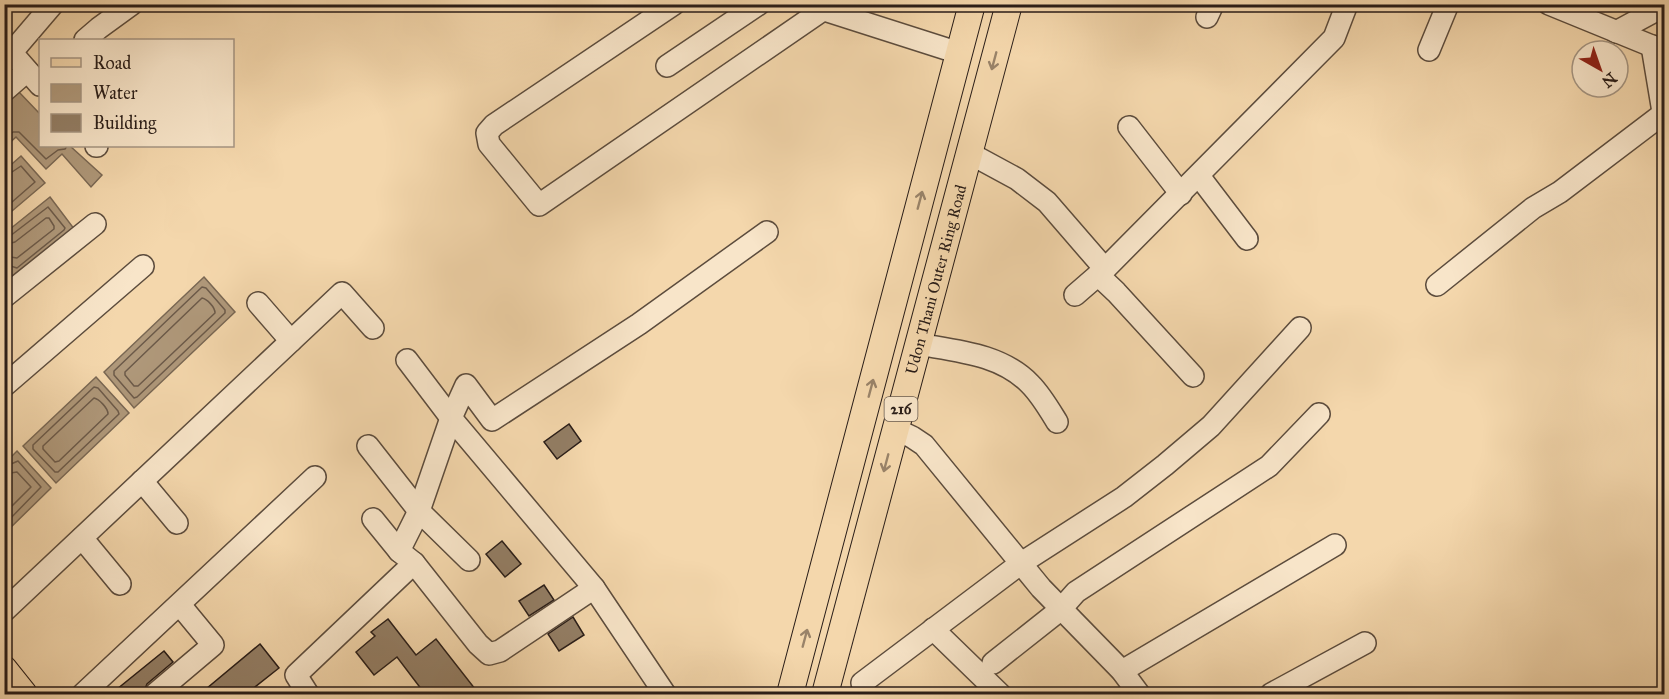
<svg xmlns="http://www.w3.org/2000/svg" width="1669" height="699" font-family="'IM FELL Great Primer',serif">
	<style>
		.water { fill: #af987a; stroke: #796753; stroke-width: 1.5 }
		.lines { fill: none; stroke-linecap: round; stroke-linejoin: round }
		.shore { stroke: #6c5a49; stroke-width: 1.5 }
		.building { fill: #937e65; stroke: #291d18; stroke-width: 1.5 }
		.minor-casing { stroke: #5c4c3d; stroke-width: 24 }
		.major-casing { stroke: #291d18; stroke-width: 28 }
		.minor { stroke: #f8e5c9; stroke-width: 21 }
		.major { stroke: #f4d7ac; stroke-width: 26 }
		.oneway { stroke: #998369 }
		.labels { text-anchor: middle; stroke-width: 4.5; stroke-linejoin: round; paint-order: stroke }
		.shield { fill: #f8e5c9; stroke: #67594d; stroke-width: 1.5 }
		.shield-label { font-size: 15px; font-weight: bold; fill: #291d18 }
		.street-label { font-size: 16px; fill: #291d18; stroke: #f8e5c9 }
	</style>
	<rect width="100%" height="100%" fill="#f4d7ac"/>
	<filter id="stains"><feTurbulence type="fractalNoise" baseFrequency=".00333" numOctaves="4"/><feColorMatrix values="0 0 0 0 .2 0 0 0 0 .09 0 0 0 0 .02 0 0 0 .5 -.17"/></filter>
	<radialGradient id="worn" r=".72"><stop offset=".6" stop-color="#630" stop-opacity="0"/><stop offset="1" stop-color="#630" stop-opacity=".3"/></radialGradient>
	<!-- water -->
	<g class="water">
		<path d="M18 91 40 114V146H70L102 175 91 187 62 154 46 169 16 137 5 147 4 103Z"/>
		<path d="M21 156 45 183 5 217V170Z"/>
		<path d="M50 197 75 230 13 278 5 267V233Z"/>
		<path d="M204 277 235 312 134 408 104 372Z"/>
		<path d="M96 377 129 413 56 483 23 446Z"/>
		<path d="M17 451 51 488 5 533V463Z"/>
	</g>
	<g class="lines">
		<!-- shore -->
		<g class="shore">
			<path d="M4 139 13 132H19L46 159 58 150 65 149 67 146"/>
			<path d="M4 175 9 174 21 166 35 182 4 209"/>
			<path d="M4 237 10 236 48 207 65 228 64 230 17 268 4 264"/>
			<path d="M4 245 15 242 46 218H49L54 226V229L17 258 4 256"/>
			<path d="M202 287 206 288 225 310V313L137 397 134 398 114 375V371Z"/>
			<path d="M202 298C207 299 215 307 215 313L138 386H134L125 375V372Z"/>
			<path d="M94 387 98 388 118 411 119 414 58 472H55L33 449V445Z"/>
			<path d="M94 398C99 399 108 408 108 414L59 461 55 462 43 449V446Z"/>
			<path d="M4 467 18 461 41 487 4 525"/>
			<path d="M4 474 17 472 31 487 4 514"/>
		</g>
	</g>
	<!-- building -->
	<g class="building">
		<path d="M569 424 581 441 557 459 544 442Z"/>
		<path d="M502 541 521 564 505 577 486 554Z"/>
		<path d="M544 585 554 600 529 616 519 601Z"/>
		<path d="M573 617 584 635 559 651 548 634Z"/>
		<path d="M388 619 416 655 436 639 479 694H425L397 657 374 675 356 652 375 636 371 632Z"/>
		<path d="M260 644 279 668 246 694H200Z"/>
		<path d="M164 651 173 662 147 684 143 694H111Z"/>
	</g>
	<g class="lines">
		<!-- minor casing -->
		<g class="minor-casing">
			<g id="minor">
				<path d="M674 4 494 125 487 133 489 144 539 205 824 9"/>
				<path d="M1549 4 1664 51"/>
				<path d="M812 6 959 53"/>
				<path d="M1207 17 1213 4"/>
				<path d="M1616 32 1664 6"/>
				<path d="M85 40 99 28 132 4"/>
				<path d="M4 44 40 85"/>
				<path d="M1652 46 1664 118"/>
				<path d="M1429 50 1448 4"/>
				<path d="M12 52 53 4"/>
				<path d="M667 66 759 4"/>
				<path d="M4 91 27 71"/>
				<path d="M1129 127 1181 194"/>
				<path d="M96 146H97"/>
				<path d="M969 153 1017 179 1047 202 1105 269 1334 38 1347 4"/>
				<path d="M1199 176 1247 239"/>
				<path d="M1098 275 1116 292 1193 376"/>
				<path d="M1437 285 1533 208 1560 192 1664 113"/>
				<path d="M1075 295 1105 269"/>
				<path d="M4 297 95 224"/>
				<path d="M258 303 291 341"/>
				<path d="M918 344C957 351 1001 354 1030 384 1041 395 1049 409 1057 422"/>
				<path d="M407 360 451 418 594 588 665 694"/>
				<path d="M4 386 143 266"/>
				<path d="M895 429 912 437 924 445 1041 588 1122 671 1139 694"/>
				<path d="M368 446 419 511 469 560"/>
				<path d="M142 481 177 523"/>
				<path d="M82 538 120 584"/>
				<path d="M399 551 419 511 451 418 466 385 492 420 639 324 767 232"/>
				<path d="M414 563 478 644 489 654 500 651 594 588"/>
				<path d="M4 611 342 293 373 328"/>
				<path d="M933 629 1000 694"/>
				<path d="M993 663 1060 610 1076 592 1269 466 1319 414"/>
				<path d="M1122 671 1335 545"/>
				<path d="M862 683 1020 564 1124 497 1165 465 1211 426 1300 328"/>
				<path d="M83 694 315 477"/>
				<path d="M155 694 213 645 180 605"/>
				<path d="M308 694 296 675 414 563 399 551 373 519"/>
				<path d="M1271 694 1365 643"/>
			</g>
		</g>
		<!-- major casing -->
		<g class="major-casing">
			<g id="major">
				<path d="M4 669 24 694"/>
				<path d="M790 694 972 4"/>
				<path id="s1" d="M825 694 1009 4"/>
			</g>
		</g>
		<!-- minor -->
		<use href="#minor" class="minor"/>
		<!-- major -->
		<use href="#major" class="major"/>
	</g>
	<!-- one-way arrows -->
	<defs><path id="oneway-shaft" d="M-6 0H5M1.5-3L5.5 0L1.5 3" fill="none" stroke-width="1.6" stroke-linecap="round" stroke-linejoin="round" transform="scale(1.5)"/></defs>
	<g class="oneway">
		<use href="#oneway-shaft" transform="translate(994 61) rotate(105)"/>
		<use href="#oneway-shaft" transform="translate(920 200) rotate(-75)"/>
		<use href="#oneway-shaft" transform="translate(871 388) rotate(-75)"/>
		<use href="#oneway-shaft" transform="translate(886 463) rotate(105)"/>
		<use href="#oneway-shaft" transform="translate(805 638) rotate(-75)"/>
	</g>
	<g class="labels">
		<!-- shield labels -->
		<rect class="shield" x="884.5" y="397" width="33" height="24" rx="4.5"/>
		<g class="shield-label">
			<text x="901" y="414">216</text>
		</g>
		<!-- street labels -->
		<g class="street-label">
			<text dy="6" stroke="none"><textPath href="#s1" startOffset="429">Udon Thani Outer Ring Road</textPath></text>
		</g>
	</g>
	<!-- margin -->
	<rect width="1669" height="699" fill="none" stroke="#f4d7ac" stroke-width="24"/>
	<rect x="6" y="6" width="1657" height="687" fill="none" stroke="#291d18" stroke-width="3"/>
	<rect x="12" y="12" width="1645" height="675" fill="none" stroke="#291d18" stroke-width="1.5"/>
	<!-- legend -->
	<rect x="39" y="39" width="195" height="108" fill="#f8e5c9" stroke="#a59582" stroke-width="1.5"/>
	<rect x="51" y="58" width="30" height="9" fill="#f4d7ac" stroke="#a59582" stroke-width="1.5"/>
	<text x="93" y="69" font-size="18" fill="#291d18">Road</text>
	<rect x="51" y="84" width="30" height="18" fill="#af987a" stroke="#a59582" stroke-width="1.5"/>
	<text x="93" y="99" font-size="18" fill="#291d18">Water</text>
	<rect x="51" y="114" width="30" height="18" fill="#937e65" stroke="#a59582" stroke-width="1.5"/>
	<text x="93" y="129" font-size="18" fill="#291d18">Building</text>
	<!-- north arrow -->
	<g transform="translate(1600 69) rotate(140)"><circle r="28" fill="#f8e5c9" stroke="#a59582" stroke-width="1.5"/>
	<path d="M0-4.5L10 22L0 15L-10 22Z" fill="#8f2418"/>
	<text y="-9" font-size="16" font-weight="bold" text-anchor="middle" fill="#291d18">N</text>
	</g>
	<rect width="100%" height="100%" filter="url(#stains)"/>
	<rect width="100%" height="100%" fill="url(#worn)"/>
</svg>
